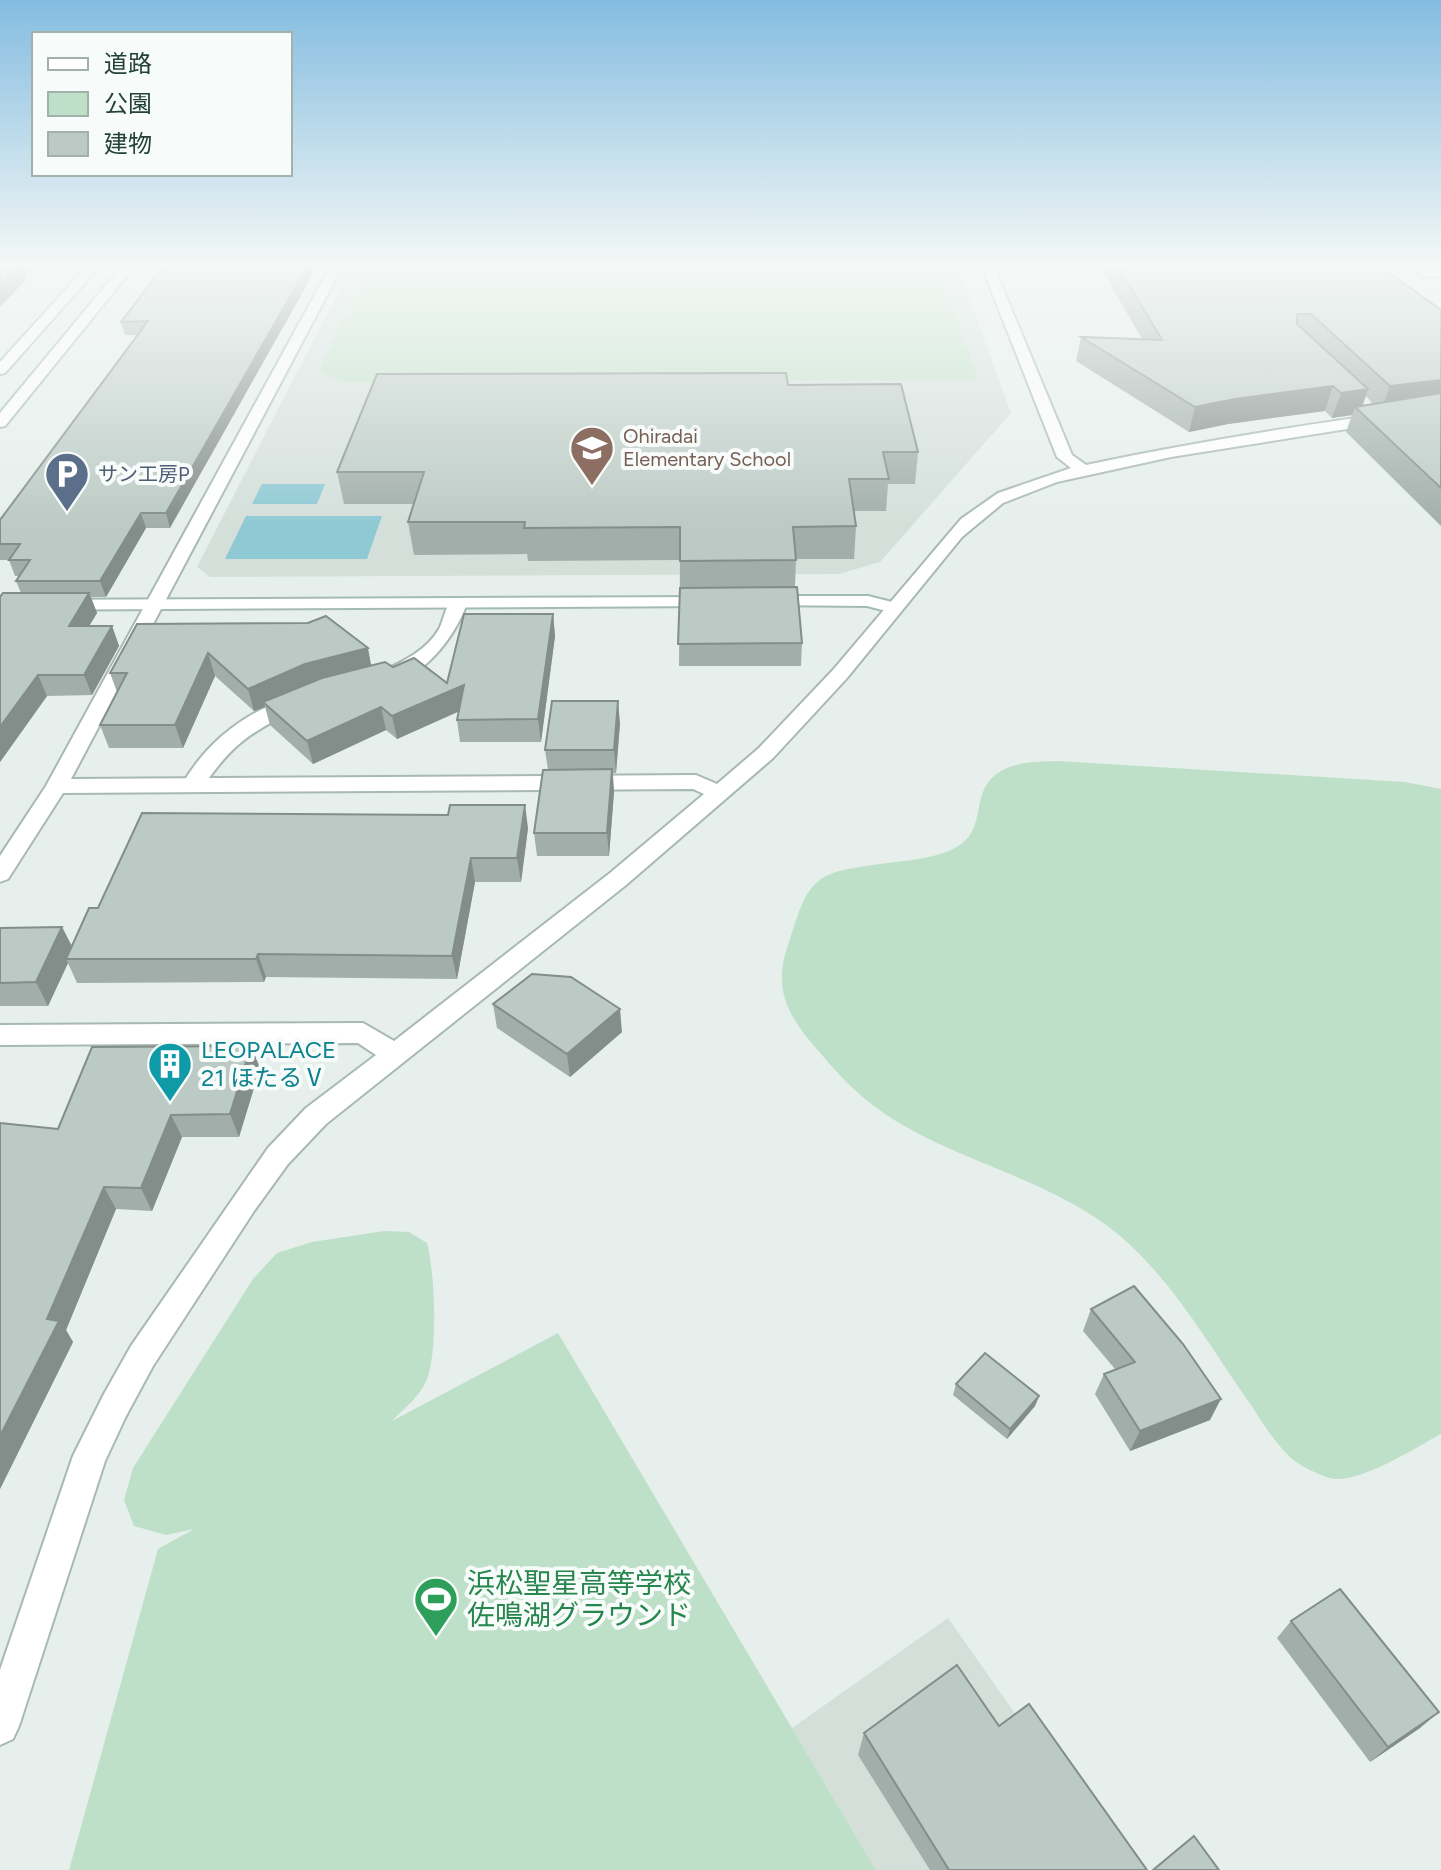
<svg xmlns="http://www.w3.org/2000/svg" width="1441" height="1870" font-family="Figtree,'Noto Sans JP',sans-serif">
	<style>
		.built { fill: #d4dfda }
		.green { fill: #bfe0c8 }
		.water { fill: #8ec9d4 }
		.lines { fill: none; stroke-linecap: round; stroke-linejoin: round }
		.lane-casing { stroke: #a8b8b2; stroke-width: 4 }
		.street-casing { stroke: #a8b8b2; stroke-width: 4 }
		.secondary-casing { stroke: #a4bbb3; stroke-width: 4 }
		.lane { fill: #fff; fill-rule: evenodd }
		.street { fill: #fff; fill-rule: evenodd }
		.secondary { fill: #fff; fill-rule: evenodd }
		.wall { fill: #a1aea9; fill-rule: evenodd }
		.shaded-wall { fill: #838d89 }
		.building { fill: #bbcac4; stroke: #838d89; stroke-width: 2 }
		.labels { text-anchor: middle; stroke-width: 8; stroke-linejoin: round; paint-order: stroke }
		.far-education-label { font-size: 20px; fill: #785e54; stroke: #f7fbf9; text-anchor: start }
		.far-service-label { font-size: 20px; fill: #4e5e75; stroke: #f7fbf9; text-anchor: start }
		.culture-label { font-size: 24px; fill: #0d838f; stroke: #f7fbf9; text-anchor: start }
		.near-leisure-label { font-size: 28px; fill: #27864d; stroke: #f7fbf9; text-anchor: start }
	</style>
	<rect width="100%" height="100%" fill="#e6efeb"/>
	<!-- built -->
	<g class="built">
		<path d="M351 267H958L1011 413 880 562 839 574 210 577 197 567Z"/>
		<path d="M948 1618 1125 1870H876L792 1728Z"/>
	</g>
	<!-- green -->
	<g class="green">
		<path d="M369 267H939L978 380 340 382 319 371Z"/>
		<path d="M1057 761 1405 782 1441 789V1434C1415 1448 1364 1481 1334 1479 1326 1478 1312 1471 1304 1467 1279 1454 1262 1420 1246 1398 1208 1343 1171 1279 1119 1235 1049 1176 945 1160 874 1106 851 1089 833 1068 815 1047 785 1012 773 986 789 942 796 922 802 892 821 879 843 863 910 864 940 854 994 838 966 800 995 775 1012 761 1037 762 1057 761Z"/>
		<path d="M384 1231 409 1232 427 1243C435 1273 438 1351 427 1379 420 1397 404 1408 392 1421L558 1333 876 1870H69L158 1549 194 1529 166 1535 134 1526 124 1500 133 1468 253 1279 277 1253 312 1242Z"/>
	</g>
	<!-- water -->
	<g class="water">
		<path d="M262 484H325L317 504H252Z"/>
		<path d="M246 516H382L367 559H225Z"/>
	</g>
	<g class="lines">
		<!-- lane casing -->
		<g class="lane-casing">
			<g id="lane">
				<path d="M1425 269H1441V277L1421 276 1419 273Z"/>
				<path d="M458 598 467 603C458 632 419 688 383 679L380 675 383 671C404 661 427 650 439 629 445 618 445 601 458 598Z"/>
				<path d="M298 696 305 698 308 702 305 706C255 729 231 743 201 790H185L182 785C206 742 249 708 298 696Z"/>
			</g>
		</g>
		<!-- street casing -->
		<g class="street-casing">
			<path id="street" d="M330 267H342L71 779 696 775 717 784 759 748 833 670 961 519 998 493 1071 468 1057 457 982 267H994L1072 455 1086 465C1204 440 1322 422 1441 406V414L1171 457 1057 482 1003 503 962 537 847 678 773 758 626 885 326 1124 288 1164 254 1211 153 1366 126 1416 105 1461 19 1726 13 1739 0 1745V1670L73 1456 104 1394 131 1346 268 1148 306 1108 376 1055 358 1043 0 1045V1025L363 1023 394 1041 610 873 704 794 693 789 63 793 8 879 0 882V856L46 786Z"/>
		</g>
		<!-- secondary casing -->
		<g class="secondary-casing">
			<g id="secondary">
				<path d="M86 267H99L5 373 0 374V362Z"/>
				<path d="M121 267H134L5 426 0 427V413Z"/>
				<path d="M766 596H868L900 604 903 608 894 613 867 606 760 605 757 601 760 597Z"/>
				<path d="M710 597 716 598 719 602 716 606 0 610V600Z"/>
			</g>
		</g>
		<!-- lane -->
		<use href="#lane" class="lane"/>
		<!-- street -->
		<use href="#street" class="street"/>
		<!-- secondary -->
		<use href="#secondary" class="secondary"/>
	</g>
	<!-- wall -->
	<g class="wall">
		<path d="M163 267 170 528H146L106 597H91L97 613 89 626H112L119 646 92 695 47 696 0 762V597L21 593 16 581 19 576H15L9 560H0V520L138 335H125L121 322Z"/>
		<path d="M1100 267H1381L1441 310V526L1346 432 1352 415 1332 418 1325 411 1228 424 1189 432 1076 361 1081 337 1142 339ZM1366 396 1373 404 1363 405Z"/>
		<path d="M788 385 918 452 915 484H888L886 511H854L856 526 854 559H796L795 587 802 643 801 666H679L680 560 528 561 527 554 414 555 408 522 414 504H344L337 472Z"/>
		<path d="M553 614 555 636 541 742H460L457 720 458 712 397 739 386 730 313 764 270 725 265 707 254 711 215 676 183 748H109L100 725 117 692 110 673 137 624 371 665 393 667 447 683Z"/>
		<path d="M620 723 616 773H613L614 792 609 856H537L534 833 548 770 545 750Z"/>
		<path d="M528 828 521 882H475L457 979 266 977 264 982 77 983 68 963 48 1006H0V928L62 927 72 946 98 908Z"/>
		<path d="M493 1004 622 1032 570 1077 497 1028Z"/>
		<path d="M251 1046 260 1068 239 1137H182L152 1211 116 1209 66 1330 73 1342 0 1489 58 1129Z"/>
		<path d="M1091 1309 1210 1420 1130 1451 1095 1394 1104 1374 1115 1369 1083 1331Z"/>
		<path d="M956 1384 1039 1396 1035 1406 1007 1439 953 1395Z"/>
		<path d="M1291 1621 1420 1728 1370 1762 1277 1638Z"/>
		<path d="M999 1726 1147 1870H930L858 1755 864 1733Z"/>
	</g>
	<!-- shaded-wall -->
	<g class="shaded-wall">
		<path d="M17 267H33L25 276 26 280 0 307V287Z"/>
		<path d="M307 267H317L170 528 166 513Z"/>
		<path d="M1441 380V404L1381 411 1390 386Z"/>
		<path d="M1333 386 1325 411 1228 424 1189 432 1195 407 1235 399Z"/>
		<path d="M1368 389 1360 412 1355 407 1352 415 1332 418 1341 393Z"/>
		<path d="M141 513 146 528 106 597 100 581Z"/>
		<path d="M89 593 97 613 77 646 69 626Z"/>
		<path d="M553 614 555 636 541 742 538 719Z"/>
		<path d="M112 626 119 646 92 695 84 675Z"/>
		<path d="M368 648 372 670 263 702 265 707 254 711 248 689 305 664Z"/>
		<path d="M208 653 215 676 183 748 175 725Z"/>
		<path d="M38 675 47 696 0 762V727Z"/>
		<path d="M464 685 468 707 397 739 392 716Z"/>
		<path d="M618 701 620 723 616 773 614 750Z"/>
		<path d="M381 707 386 730 313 764 307 741Z"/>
		<path d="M612 769 614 792 609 856 607 833Z"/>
		<path d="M525 805 528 828 521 882 517 858Z"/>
		<path d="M471 858 475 882 457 979 452 956Z"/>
		<path d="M62 927 74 951 66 959 68 963 48 1006 36 982Z"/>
		<path d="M258 954 266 977 264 982 256 959Z"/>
		<path d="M620 1009 622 1032 570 1077 567 1054Z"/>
		<path d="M251 1046 260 1068 239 1137 230 1114Z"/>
		<path d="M171 1115 182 1137 152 1211 141 1188Z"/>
		<path d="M104 1187 116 1209 66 1330 73 1342 0 1489V1436L47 1319Z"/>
		<path d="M1039 1396 1035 1406 1007 1439 1010 1429Z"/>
		<path d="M1221 1399 1210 1420 1130 1451 1140 1431Z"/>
		<path d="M1439 1712 1420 1728 1370 1762 1388 1747Z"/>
	</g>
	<!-- building -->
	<g class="building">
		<path d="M0 267H20L0 287Z"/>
		<path d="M163 267H307L166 513H141L100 581H16L30 560H9L20 544H0V520L148 321 121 322Z"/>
		<path d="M1118 267H1381L1441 310V380L1390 386 1311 314H1297V324L1368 389 1341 393 1333 386 1235 399 1195 407 1081 337 1162 340Z"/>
		<path d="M786 373 788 385 901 384 918 452H883L889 479H849L856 526 793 527 796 560 680 561V527L524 528 525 522H408L424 472H337L377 374Z"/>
		<path d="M1441 393V488L1355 407Z"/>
		<path d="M797 587 802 643 678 644 680 588Z"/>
		<path d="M3 593H89L69 626H112L84 675H38L0 727V597Z"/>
		<path d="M464 614H553L538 719 457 720 464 685 392 716 381 707 307 741 263 702 322 678 385 662 393 667 414 658 447 683Z"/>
		<path d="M326 616 368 648 305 664 248 689 208 653 175 725H100L127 673H110L137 624 308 623Z"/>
		<path d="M552 701H618L614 750H545Z"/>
		<path d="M612 769 607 833H534L543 770Z"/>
		<path d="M450 805H525L517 858H471L452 956 258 954 256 959H66L89 908H98L142 813 448 815Z"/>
		<path d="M62 927 36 982 0 983V928Z"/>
		<path d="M532 974 571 977 620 1009 567 1054 493 1004Z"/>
		<path d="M251 1046 230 1114 171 1115 141 1188 104 1187 47 1319 59 1321 0 1436V1123L58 1129 92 1047Z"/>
		<path d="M1134 1286 1183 1344 1221 1399 1140 1431 1104 1374 1135 1362 1091 1309Z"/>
		<path d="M985 1353 1039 1396 1010 1429 956 1384Z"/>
		<path d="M1340 1589 1439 1712 1388 1747 1291 1621Z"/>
		<path d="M957 1665 999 1726 1029 1704 1147 1870H949L864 1733Z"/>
		<path d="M1194 1836 1219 1870H1153Z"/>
	</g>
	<!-- sky -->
	<linearGradient id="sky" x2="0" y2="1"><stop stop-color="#84bce0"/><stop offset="0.5" stop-color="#f4f8f6"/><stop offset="1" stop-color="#f4f8f6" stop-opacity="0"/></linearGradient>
	<rect width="1441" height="529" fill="url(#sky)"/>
	<!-- icons -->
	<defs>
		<g id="school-pin" transform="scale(2.3)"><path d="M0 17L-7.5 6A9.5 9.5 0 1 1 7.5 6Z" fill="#8d6e63" stroke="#f7fbf9"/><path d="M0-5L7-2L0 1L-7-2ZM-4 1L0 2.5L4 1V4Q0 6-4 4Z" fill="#fff"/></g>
		<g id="parking-pin" transform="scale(2.3)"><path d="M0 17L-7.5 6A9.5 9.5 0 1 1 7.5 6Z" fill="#5c6f8a" stroke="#f7fbf9"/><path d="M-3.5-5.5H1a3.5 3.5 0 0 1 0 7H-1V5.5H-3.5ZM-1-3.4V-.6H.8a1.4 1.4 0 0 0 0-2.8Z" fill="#fff"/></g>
		<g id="building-pin" transform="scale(2.3)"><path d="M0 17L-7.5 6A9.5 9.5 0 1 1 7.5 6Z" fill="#0f9aa8" stroke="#f7fbf9"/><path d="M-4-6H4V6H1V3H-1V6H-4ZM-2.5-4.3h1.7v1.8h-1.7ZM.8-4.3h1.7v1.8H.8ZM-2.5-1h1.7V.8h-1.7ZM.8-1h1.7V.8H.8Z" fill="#fff"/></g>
		<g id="stadium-pin" transform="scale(2.3)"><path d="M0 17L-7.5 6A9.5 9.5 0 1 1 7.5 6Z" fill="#2e9e5b" stroke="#f7fbf9"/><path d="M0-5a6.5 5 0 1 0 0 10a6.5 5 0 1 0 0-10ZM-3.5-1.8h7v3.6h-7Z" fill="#fff"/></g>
	</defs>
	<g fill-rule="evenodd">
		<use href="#school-pin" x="592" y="448"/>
		<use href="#parking-pin" x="67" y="474"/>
		<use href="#building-pin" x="170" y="1064"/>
		<use href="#stadium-pin" x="436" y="1599"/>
	</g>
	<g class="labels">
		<!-- far-education labels -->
		<g class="far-education-label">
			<text x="623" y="443">Ohiradai<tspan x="623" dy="23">Elementary School</tspan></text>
		</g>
		<!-- far-service labels -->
		<g class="far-service-label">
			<text x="98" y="481">サン工房P</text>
		</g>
		<!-- culture labels -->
		<g class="culture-label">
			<text x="201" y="1058">LEOPALACE<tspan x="201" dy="28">21 ほたるⅤ</tspan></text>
		</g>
		<!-- near-leisure labels -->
		<g class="near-leisure-label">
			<text x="467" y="1593">浜松聖星高等学校<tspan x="467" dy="32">佐鳴湖グラウンド</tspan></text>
		</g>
	</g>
	<!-- legend -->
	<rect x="32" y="32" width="260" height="144" fill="#f7fbf9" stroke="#a3b1ad" stroke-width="2"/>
	<rect x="48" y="58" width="40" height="12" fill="#ffffff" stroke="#a3b1ad" stroke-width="2"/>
	<text x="104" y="72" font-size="24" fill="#24423a">道路</text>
	<rect x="48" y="92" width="40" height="24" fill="#bfe0c8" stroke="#a3b1ad" stroke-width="2"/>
	<text x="104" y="112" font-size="24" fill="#24423a">公園</text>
	<rect x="48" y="132" width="40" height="24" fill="#bbcac4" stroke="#a3b1ad" stroke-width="2"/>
	<text x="104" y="152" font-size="24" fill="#24423a">建物</text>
</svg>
